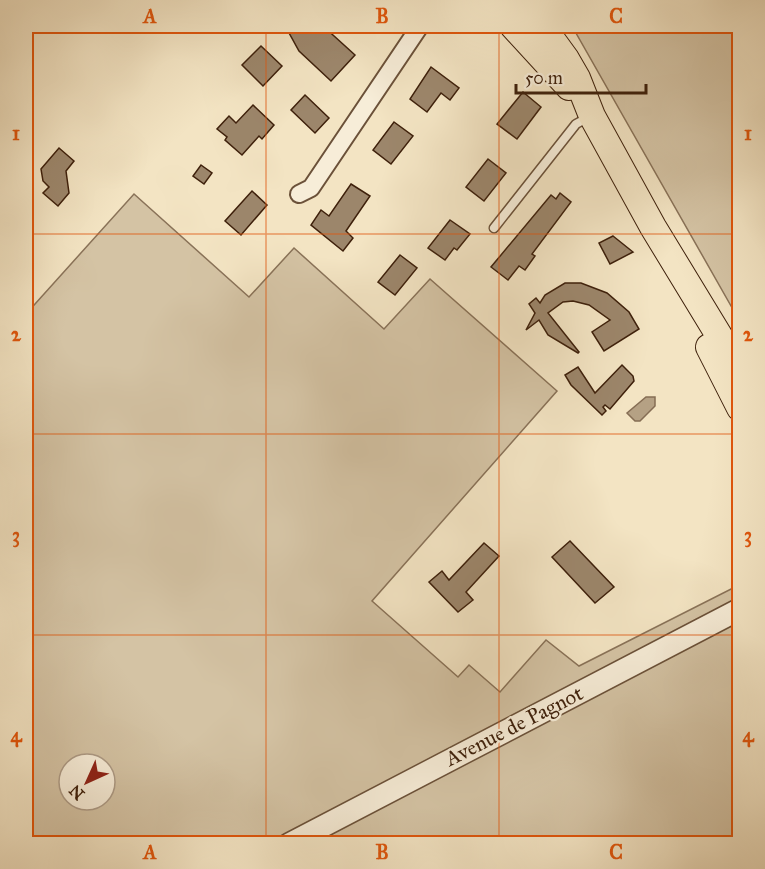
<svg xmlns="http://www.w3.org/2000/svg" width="765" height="869" font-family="'IM FELL Great Primer',serif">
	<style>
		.green { fill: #d4c3a4; stroke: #897258; stroke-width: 1.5; fill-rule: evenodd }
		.water { fill: #b5a184; stroke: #856d54; stroke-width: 1.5 }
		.building { fill: #9c866b; stroke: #3e200b; stroke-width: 1.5 }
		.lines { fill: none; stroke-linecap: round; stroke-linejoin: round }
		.service-casing { stroke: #6b5139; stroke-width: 11 }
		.minor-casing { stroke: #6b5139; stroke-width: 20 }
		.tertiary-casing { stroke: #6b5139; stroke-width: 24 }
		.primary-casing { stroke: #3e200b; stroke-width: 28 }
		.service { stroke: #f7edd8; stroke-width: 8 }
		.minor { stroke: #f7edd8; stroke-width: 16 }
		.tertiary { stroke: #f7edd8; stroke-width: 21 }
		.primary { stroke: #f3e4c3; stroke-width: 26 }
		.grid { fill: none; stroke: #e0560c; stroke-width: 1.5; stroke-opacity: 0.55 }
		.labels { text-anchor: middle; stroke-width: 4.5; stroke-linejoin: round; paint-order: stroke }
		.street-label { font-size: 21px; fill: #3e200b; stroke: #f7edd8 }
		.neatline { fill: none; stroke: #e0560c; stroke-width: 2 }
		.grid-label { font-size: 20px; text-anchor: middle; font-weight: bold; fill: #e0560c }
	</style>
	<rect width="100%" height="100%" fill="#f3e4c3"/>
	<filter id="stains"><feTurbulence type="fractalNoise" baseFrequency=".00333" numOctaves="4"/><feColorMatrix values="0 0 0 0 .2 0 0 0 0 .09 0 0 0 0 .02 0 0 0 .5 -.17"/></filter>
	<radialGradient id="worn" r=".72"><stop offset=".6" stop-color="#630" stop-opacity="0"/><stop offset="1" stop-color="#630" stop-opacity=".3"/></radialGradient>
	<!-- green -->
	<g class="green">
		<path d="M572 26H739V320Z"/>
		<path d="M134 194 249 297 294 248 384 329 430 279 557 391 372 601 458 677 469 665 500 692 546 640 579 666 739 585V843L26 844V314ZM69 764H105V800H69Z"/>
	</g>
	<!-- water -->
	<path class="water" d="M646 397H655V406L640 421H635L627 413Z"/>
	<!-- building -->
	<g class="building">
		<path d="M298 26H323L355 55 331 81 299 51 288 31Z"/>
		<path d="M261 46 282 66 263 86 242 65Z"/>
		<path d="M431 67 459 88 450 100 441 93 427 112 410 99Z"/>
		<path d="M523 92 541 107 517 139 497 124Z"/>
		<path d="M305 95 329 118 315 133 291 110Z"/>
		<path d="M253 105 274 125 262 139 259 136 242 155 225 140 227 137 217 129 229 116 236 123Z"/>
		<path d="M394 122 413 136 391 164 373 150Z"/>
		<path d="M59 148 74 161 66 171 69 193 58 206 43 193 49 187 43 181 41 169Z"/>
		<path d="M488 159 506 173 484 201 466 187Z"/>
		<path d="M201 165 212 173 204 184 193 176Z"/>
		<path d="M351 184 370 196 346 231 353 238 343 251 311 225 321 210 329 216Z"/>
		<path d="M252 191 267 205 241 235 225 221Z"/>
		<path d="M560 193 571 202 532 254 535 256 525 270 519 266 508 280 491 267 551 195 556 199Z"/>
		<path d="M450 220 470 234 457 250 454 248 445 260 428 248Z"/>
		<path d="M613 236 633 252 610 264 599 243Z"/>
		<path d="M400 255 417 268 395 295 378 282Z"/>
		<path d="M565 283H581L607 293 629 312 639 329 604 351 592 332 610 320 589 305 573 301 563 302 548 313 579 352 578 353 548 335 539 320 526 330 535 313 529 304 536 298 540 303 545 295Z"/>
		<path d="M622 365 633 376 634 381 610 409 605 405 603 407 606 411 602 415 571 385 565 375 578 367 595 393Z"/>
		<path d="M570 541 614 587 595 603 552 557Z"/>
		<path d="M484 543 499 556 466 592 473 600 458 612 429 582 442 571 449 580Z"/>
	</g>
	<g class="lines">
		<!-- service casing -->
		<g class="service-casing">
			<path id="service" d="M494 228 576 124 591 116"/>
		</g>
		<!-- minor casing -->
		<g class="minor-casing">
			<path id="minor" d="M299 194 311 188 420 26"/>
		</g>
		<!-- tertiary casing -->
		<g class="tertiary-casing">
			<path id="tertiary" d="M289 844 740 609"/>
		</g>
		<!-- primary casing -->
		<g class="primary-casing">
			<g id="primary">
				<path d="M513 26 569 87"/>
				<path d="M542 26 566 59 577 78 592 116 653 227 740 370"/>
				<path d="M709 347 740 408"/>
			</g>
		</g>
		<!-- service -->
		<use href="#service" class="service"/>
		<!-- minor -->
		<use href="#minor" class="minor"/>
		<!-- tertiary -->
		<use href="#tertiary" class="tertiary"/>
		<!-- primary -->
		<use href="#primary" class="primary"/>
	</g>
	<!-- grid -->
	<path class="grid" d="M266 26V844M499 26V844M26 234H740M26 434H740M26 635H740"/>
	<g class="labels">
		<!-- street labels -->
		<g class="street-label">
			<text transform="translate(514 726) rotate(-27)" y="7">Avenue de Pagnot</text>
		</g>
	</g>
	<!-- margin -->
	<rect width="765" height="869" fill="none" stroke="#f3e4c3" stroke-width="66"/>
	<!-- north arrow -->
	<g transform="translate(87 782) rotate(225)"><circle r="28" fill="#f7edd8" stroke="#ad9b86" stroke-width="1.5"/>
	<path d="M0-4.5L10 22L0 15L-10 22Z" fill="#8f2418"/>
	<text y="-9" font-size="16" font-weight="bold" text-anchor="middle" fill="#3e200b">N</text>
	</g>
	<!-- scale -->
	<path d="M516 84v9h130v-9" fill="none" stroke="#3e200b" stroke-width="3"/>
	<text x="525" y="84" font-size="18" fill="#3e200b" stroke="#f7edd8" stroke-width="4.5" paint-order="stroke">50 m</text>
	<rect x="33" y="33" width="699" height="803" class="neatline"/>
	<g class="grid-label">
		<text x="150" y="23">A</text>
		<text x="382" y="23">B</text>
		<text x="616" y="23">C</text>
		<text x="16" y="140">1</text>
		<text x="748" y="140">1</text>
		<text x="16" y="341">2</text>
		<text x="748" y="341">2</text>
		<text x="16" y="542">3</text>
		<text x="748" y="542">3</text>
		<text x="16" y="742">4</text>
		<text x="748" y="742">4</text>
		<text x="150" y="859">A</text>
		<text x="382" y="859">B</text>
		<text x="616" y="859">C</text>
	</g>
	<rect width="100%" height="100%" filter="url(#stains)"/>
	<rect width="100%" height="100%" fill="url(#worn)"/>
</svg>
